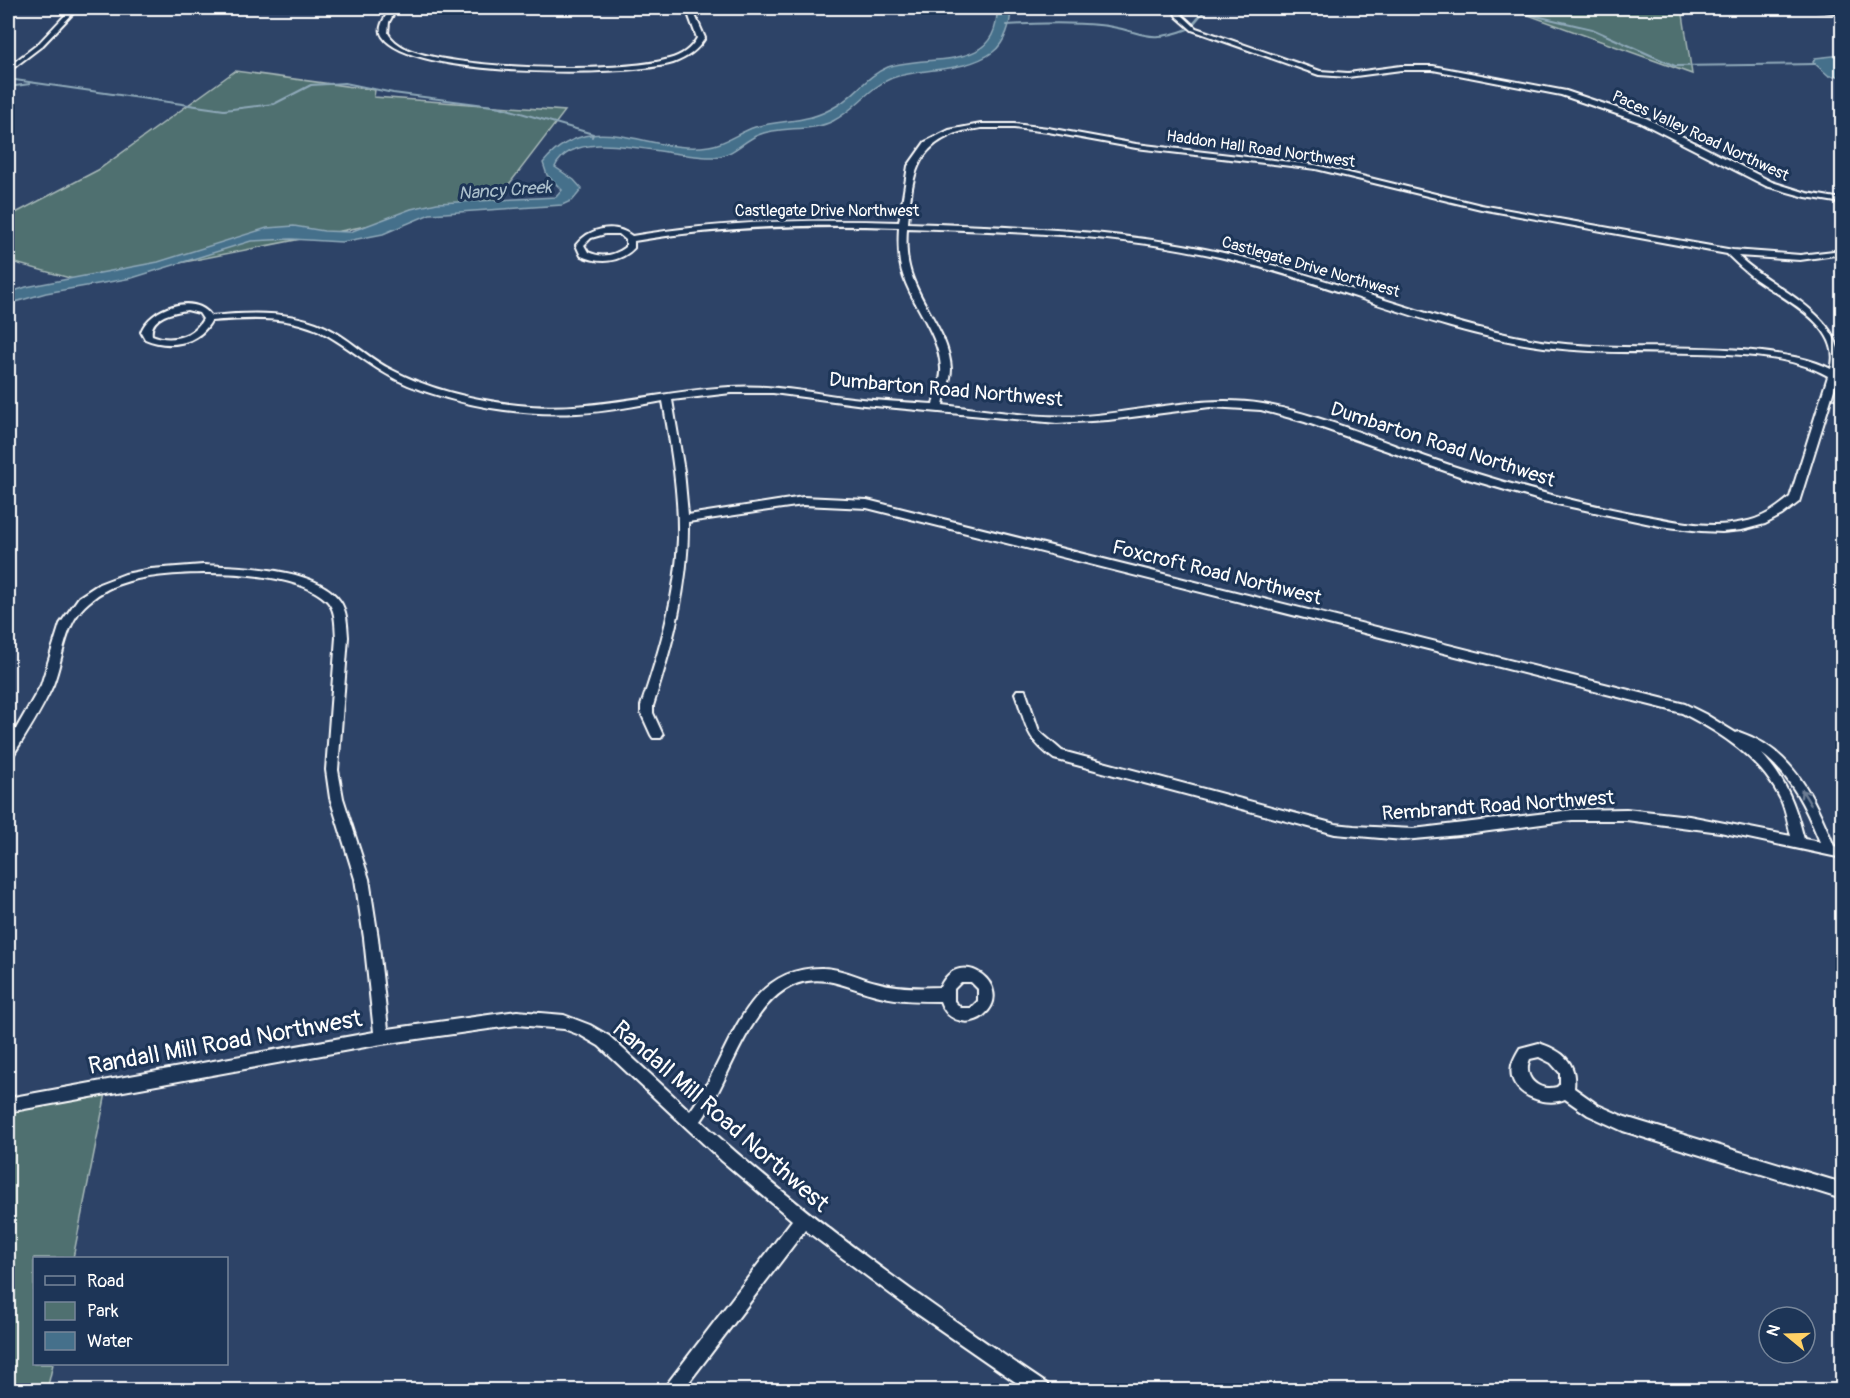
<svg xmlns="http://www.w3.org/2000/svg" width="1850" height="1398" font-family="Pangolin,sans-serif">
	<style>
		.green { fill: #4f7070; stroke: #a7b8b8; stroke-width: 1.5 }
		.water { fill: #45708b; stroke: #8fa9b9; stroke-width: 1.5 }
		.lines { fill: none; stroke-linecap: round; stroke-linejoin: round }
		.stream { stroke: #8fa9b9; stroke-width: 2 }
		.minor-casing { stroke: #fff; stroke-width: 4 }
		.minor { fill: #1d3557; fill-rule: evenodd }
		.oneway { stroke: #6c7c92 }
		.labels { text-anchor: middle; stroke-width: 6; stroke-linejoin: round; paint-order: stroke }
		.far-street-label { font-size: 16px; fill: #fff; stroke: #1d3557 }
		.far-water-label { font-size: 18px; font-style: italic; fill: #abbfcb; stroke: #1d3557 }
		.street-label { font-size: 20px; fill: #fff; stroke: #1d3557 }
		.near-street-label { font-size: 24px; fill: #fff; stroke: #1d3557 }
	</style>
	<rect width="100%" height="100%" fill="#2d4367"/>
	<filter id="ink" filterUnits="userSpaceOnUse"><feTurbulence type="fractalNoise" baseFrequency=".0167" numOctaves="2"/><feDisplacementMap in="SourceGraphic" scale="12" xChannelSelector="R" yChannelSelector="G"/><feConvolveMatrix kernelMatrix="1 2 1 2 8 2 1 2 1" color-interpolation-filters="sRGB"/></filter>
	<g filter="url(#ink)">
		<!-- green -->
		<g class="green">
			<path d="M1486 8H1682L1692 74 1517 11Z"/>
			<path d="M235 71 375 90 374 97 565 111 497 200 84 282 8 261V217L98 170Z"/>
			<path d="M107 1088 73 1258H34V1364H53L47 1390H8V1109Z"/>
		</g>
		<!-- water -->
		<g class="water">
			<path d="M997 8H1010C1012 22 1005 43 993 52 964 73 924 67 892 78 869 87 855 110 833 121 809 133 782 125 758 135 742 142 732 156 714 157 675 160 575 122 555 167L574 180 582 189 573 200 562 205 430 214 383 234 342 242 291 239 251 241 132 278 46 293 8 304V293L26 287 158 262 267 228 294 226 324 231 350 232 411 209 437 203 556 197 562 190 547 175 543 163C591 104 651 156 709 146 726 144 739 132 755 127 787 118 806 125 838 105 856 94 868 75 888 67 928 53 999 74 997 8Z"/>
			<path d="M1842 55V76H1829L1813 62 1815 58Z"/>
		</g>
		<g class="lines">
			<!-- stream -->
			<g class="stream">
				<path d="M1481 8 1515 11 1592 29 1675 66 1815 64"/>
				<path d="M1194 23 1207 8"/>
				<path d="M1006 25C1037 23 1068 22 1099 25 1138 28 1145 46 1188 29"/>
				<path d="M8 79 224 110 274 104 311 85 345 83 393 93 500 107 593 134 592 137"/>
				<path d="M8 87 30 84"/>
			</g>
			<!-- minor casing -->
			<g class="minor-casing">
				<g id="minor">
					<path d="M72 8H78L42 46 8 72V67L38 44Z"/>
					<path d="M391 8H397L389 22 388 33C391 39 399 45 405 48 450 70 621 74 669 59 681 56 691 49 697 38L686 8H692L705 38C697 51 687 58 673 63 627 77 410 78 383 37 376 28 386 16 391 8Z"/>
					<path d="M1172 8H1178L1182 15 1196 28 1320 71 1348 73 1401 66H1433L1566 91 1646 118 1772 182 1807 193 1842 199V203L1806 197 1766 186 1640 122 1561 95 1433 70H1401L1348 77 1319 75 1192 30 1177 17Z"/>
					<path d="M1812 8 1842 9V13L1815 10Z"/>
					<path d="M1839 111H1842V116H1838Z"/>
					<path d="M981 124H1014L1048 128 1136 144 1316 165 1481 205 1733 250 1800 255 1842 250V254L1800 260 1738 256C1771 289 1850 315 1839 373L1842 375V382L1837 380 1799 502 1782 515 1765 524 1742 530 1722 532 1701 531 1660 526 1543 501 1468 479 1305 422 1261 410 1210 407 1108 420 1057 423 864 405 773 393H731L672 400 684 471 688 515 803 497 867 500 1685 704 1705 714 1736 733 1739 732C1793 750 1814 797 1834 846L1842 848V858L1720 832 1626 820H1572L1459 835 1403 840 1335 834 1054 759C1024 737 1027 725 1015 693L1017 690H1025L1039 731 1062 751 1335 824 1354 826 1413 829 1572 810 1626 809 1689 816 1791 836C1788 824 1786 811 1781 800 1762 759 1721 733 1682 713L867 508 803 505 688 522C689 586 672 646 653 706V713L663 735 661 738H653L651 735 641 713V706C659 652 676 596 678 539 679 493 671 447 663 401 634 406 606 412 577 413 521 416 460 406 408 385 377 372 355 351 327 335 292 315 250 318 211 321 198 345 168 349 145 339L141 332C149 308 195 292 211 316 252 312 298 310 335 332 355 344 371 360 392 370 430 390 475 400 518 405 590 413 659 391 730 387 772 384 811 393 852 398 879 401 906 402 933 404 936 392 942 380 941 368 939 334 915 309 904 278 898 262 898 245 899 227 810 224 722 226 634 241V248C620 263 599 264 581 256L576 245C589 228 614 222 632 236 721 221 809 219 899 222L908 166 925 142 949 130ZM981 128H1014L1048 132 1136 148 1316 169 1481 209 1727 254C1736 263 1745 271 1755 279 1784 299 1844 327 1831 369 1810 358 1785 355 1762 352 1689 343 1612 352 1541 341 1437 324 1342 281 1241 257 1132 230 1019 227 908 223 912 184 912 150 954 134 962 130 972 130 981 128ZM907 228C1018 232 1131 234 1240 262 1342 287 1439 333 1544 347 1605 355 1667 351 1728 354 1762 356 1798 359 1828 376L1790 497C1776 509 1762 519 1743 522 1708 530 1670 520 1636 514 1564 500 1495 481 1426 457 1374 438 1317 414 1263 404 1203 394 1143 412 1083 416 1036 419 989 410 943 405 945 393 951 381 951 369 949 335 924 309 913 279 906 262 906 245 907 228ZM605 234H619L626 240V247C614 256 601 258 588 252L584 245 591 238ZM187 310 199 313 203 319C193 337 171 343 152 335 149 317 173 312 187 310ZM1762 754C1791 775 1807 811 1820 842L1804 839C1795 804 1787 782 1762 754Z"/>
					<path d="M203 565C240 567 317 567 340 601 347 611 347 625 348 637L338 770 343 798 369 879 378 938 388 1029 517 1011 564 1015 590 1025 609 1036 690 1111C730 1059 740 966 823 968 841 968 859 978 876 982 897 988 919 988 940 987 960 943 1016 988 984 1015 979 1020 969 1023 962 1021 950 1019 944 1012 940 1001 920 1001 900 1001 880 996 862 992 845 984 827 981 755 970 735 1075 701 1121 808 1219 927 1303 1047 1384L1049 1390H1027L916 1313 805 1230 683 1390H665L667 1384 792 1220 722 1161 599 1046 580 1035 564 1029 517 1025 382 1044 8 1112V1098L374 1032 364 938 355 879 330 798 326 770 336 637C335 624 336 608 325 599 291 567 172 569 129 581 114 585 100 592 89 602 64 622 64 657 53 685 42 710 27 733 12 757L8 758V743L41 685 60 624 79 597 99 584 125 574 151 569ZM961 982H971L978 989V1001L971 1008H961L954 1001V989Z"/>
					<path d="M1539 1043C1562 1051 1577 1061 1574 1088L1598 1105 1625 1117 1842 1183V1199L1623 1131 1588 1115 1565 1099C1545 1108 1506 1094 1512 1065 1513 1060 1517 1053 1520 1048ZM1539 1057 1551 1063 1560 1073V1084L1557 1087C1538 1092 1522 1077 1530 1059Z"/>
				</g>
			</g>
			<!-- minor -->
			<use href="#minor" class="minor"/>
		</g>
		<!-- one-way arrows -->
		<defs><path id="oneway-shaft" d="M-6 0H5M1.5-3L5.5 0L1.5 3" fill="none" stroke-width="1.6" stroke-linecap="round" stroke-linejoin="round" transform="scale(1.5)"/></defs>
		<use class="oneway" href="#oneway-shaft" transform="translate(1806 797) rotate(-121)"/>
	</g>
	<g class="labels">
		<!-- far-street labels -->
		<g class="far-street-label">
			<text transform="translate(1701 135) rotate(25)" y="6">Paces Valley Road Northwest</text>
			<text transform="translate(1261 148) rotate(8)" y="6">Haddon Hall Road Northwest</text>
			<text x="827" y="216">Castlegate Drive Northwest</text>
			<text transform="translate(1311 266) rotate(16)" y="6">Castlegate Drive Northwest</text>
		</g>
		<!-- far-water labels -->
		<g class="far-water-label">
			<text transform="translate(505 190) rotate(-4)" y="6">Nancy Creek</text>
		</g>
		<!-- street labels -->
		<g class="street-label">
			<text transform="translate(946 389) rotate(5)" y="7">Dumbarton Road Northwest</text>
			<text transform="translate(1443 444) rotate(18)" y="7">Dumbarton Road Northwest</text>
			<text transform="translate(1217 572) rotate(14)" y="7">Foxcroft Road Northwest</text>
			<text transform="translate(1498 805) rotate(-4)" y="7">Rembrandt Road Northwest</text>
		</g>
		<!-- near-street labels -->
		<g class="near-street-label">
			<text transform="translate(225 1042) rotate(-10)" y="8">Randall Mill Road Northwest</text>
			<text transform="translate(721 1116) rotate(41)" y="8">Randall Mill Road Northwest</text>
		</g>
	</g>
	<!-- margin -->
	<rect width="1850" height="1398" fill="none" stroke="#1d3557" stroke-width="30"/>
	<rect x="15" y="15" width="1820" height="1368" fill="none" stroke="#fff" stroke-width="2" filter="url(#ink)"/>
	<!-- legend -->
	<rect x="33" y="1257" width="195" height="108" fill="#1d3557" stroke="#77869a" stroke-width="1.5"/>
	<rect x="45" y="1276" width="30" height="9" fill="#1d3557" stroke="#77869a" stroke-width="1.5"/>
	<text x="87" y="1287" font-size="18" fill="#ffffff">Road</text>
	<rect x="45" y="1302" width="30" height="18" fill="#4f7070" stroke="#77869a" stroke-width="1.5"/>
	<text x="87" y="1317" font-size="18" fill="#ffffff">Park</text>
	<rect x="45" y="1332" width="30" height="18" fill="#45708b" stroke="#77869a" stroke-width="1.5"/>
	<text x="87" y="1347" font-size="18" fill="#ffffff">Water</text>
	<!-- north arrow -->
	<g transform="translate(1787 1335) rotate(289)"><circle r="28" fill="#1d3557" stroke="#77869a" stroke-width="1.5"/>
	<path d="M0-4.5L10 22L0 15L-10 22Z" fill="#ffd166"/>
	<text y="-9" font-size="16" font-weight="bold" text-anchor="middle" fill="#ffffff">N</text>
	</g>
</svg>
